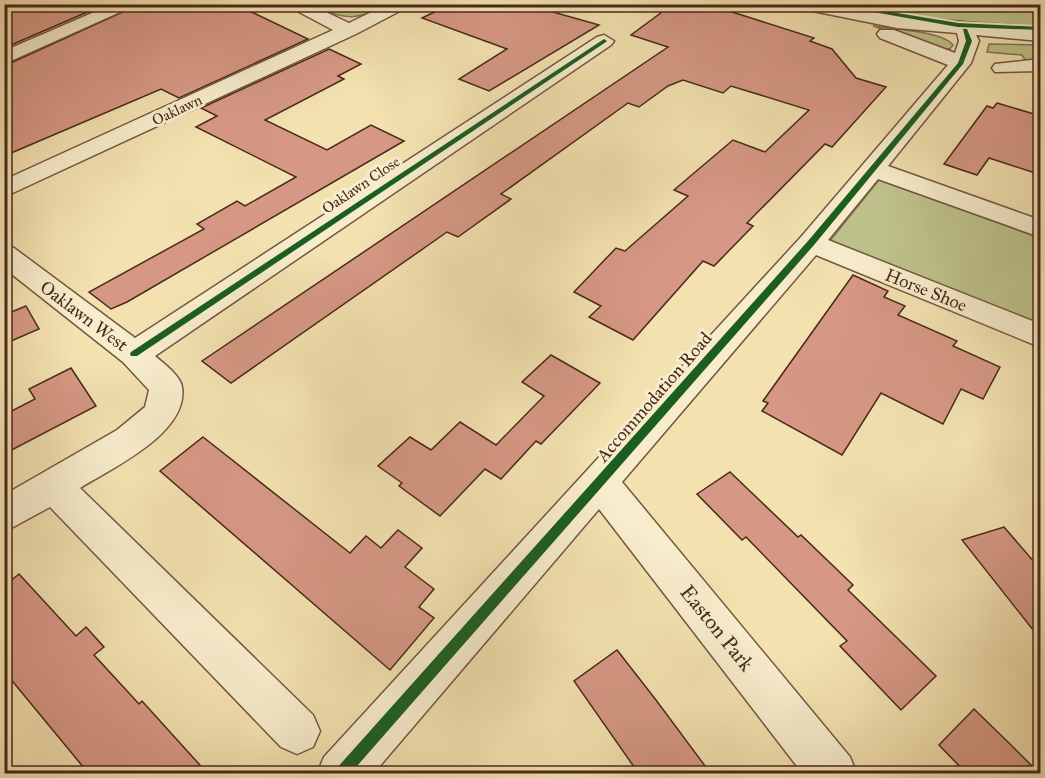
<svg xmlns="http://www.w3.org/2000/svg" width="1045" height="778" font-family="'IM FELL Great Primer',serif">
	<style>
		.green { fill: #bec28a; stroke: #837653; stroke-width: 1.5 }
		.building { fill: #d69884; stroke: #48291c; stroke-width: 1.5 }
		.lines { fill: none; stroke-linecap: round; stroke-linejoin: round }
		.minor-casing { stroke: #735741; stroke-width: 3 }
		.minor { fill: #f7eccc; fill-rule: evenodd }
		.cycleway-casing { stroke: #f7eccc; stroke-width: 4 }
		.cycleway { fill: #1b5e20; fill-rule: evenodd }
		.labels { text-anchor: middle; stroke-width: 6; stroke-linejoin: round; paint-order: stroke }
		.far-street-label { font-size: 15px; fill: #48291c; stroke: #f7eccc }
		.street-label { font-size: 18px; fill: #48291c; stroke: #f7eccc }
		.near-street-label { font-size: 21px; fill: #48291c; stroke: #f7eccc }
	</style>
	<rect width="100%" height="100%" fill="#f3e1b0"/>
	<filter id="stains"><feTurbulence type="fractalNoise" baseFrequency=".00333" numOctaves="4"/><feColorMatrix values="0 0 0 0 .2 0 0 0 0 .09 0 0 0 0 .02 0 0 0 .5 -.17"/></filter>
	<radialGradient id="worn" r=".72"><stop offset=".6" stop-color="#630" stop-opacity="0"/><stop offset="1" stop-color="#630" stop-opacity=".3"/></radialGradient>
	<!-- green -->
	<g class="green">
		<path d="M991 4 1000 11 1040 8V26L923 19 841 5Z"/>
		<path d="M310 5H390C354 21 346 20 310 5Z"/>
		<path d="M873 26C892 29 942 31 953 45L950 49 938 48Z"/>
		<path d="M989 44 1040 45V63L1025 60 1022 55 987 52Z"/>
		<path d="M879 180 1040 238V331L829 242Z"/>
	</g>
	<!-- building -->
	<g class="building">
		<path d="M4 4H106L4 48Z"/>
		<path d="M140 4H235L308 39 179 98 161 89 4 156V66Z"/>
		<path d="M451 4H525L599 25 489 91 459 79 507 49 422 18Z"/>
		<path d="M673 4H707L814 38 810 41 832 49 856 78 886 87 832 147 825 144 747 223 753 226 714 266 703 261 633 340 589 317 601 306 574 292 616 248 625 251 688 196 674 190 733 140 765 152 809 110 731 86 723 93 683 80 668 86 639 107 628 103 501 194 511 199 458 237 447 232 231 383 202 361 668 47 631 35Z"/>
		<path d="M329 49 361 64 338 76 344 79 265 120 327 150 371 125 404 141 127 302 111 309 89 292 204 229 197 224 237 201 245 206 296 177 196 127 217 116 201 108Z"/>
		<path d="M997 103 1041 116V175L989 158 977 175 944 164 987 106 993 108Z"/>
		<path d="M853 275 888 291 884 297 905 306 898 315 957 341 953 346 1000 367 983 399 961 389 943 424 881 393 842 455 762 411 768 403 763 401Z"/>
		<path d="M26 306 39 329 4 344V315Z"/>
		<path d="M551 355 600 383 541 444 536 441 501 479 485 469 440 516 399 486 402 483 378 466 410 437 431 450 460 422 496 445 544 396 522 382Z"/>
		<path d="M71 368 96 406 4 454V415L35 399 29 389Z"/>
		<path d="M203 437 350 553 366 536 381 548 398 530 422 548 405 567 434 589 419 607 434 618 390 670 160 471Z"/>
		<path d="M730 472 798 537 801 535 853 585 848 590 936 676 901 710 840 646 847 641 746 537 742 540 697 494Z"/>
		<path d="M1004 527 1041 570V640L962 540Z"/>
		<path d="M19 574 76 636 86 627 104 647 94 655 139 704 142 701 208 774H89L4 671V586Z"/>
		<path d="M617 650 656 700 711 774H639L574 681Z"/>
		<path d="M974 709 1010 744 1040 774H967L939 745Z"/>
	</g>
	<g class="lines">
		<!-- minor casing -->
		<g class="minor-casing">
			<g id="minor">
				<path d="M113 4H138L4 64V51Z"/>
				<path d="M284 4H309L349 23 388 4H413L356 34 4 197V180L333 30Z"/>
				<path d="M794 4H834L897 16 1040 29V41L976 35 979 41 971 63 888 166 1040 220V237L878 179 828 240 1040 324V347L816 255 622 482 850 757 857 774H803L599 509 373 774H317L324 757 801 237 948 65 880 38 877 34 880 30H894L955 53 959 41 957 33 897 28 803 9Z"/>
				<path d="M604 35 614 41 611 45 155 356C163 363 181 376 182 387 189 433 112 468 80 488L313 715 320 731 313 747 297 754 281 747 50 507 4 532V495L117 430 145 407 149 390 123 362 4 268V245L14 248 135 338 597 37Z"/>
				<path d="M1040 59V71L995 72 992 68 995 64Z"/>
			</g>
		</g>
		<!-- minor -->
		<use href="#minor" class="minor"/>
		<!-- cycleway casing -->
		<g class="cycleway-casing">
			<g id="cycleway">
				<path d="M828 4H842L958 23 1040 27V30L958 27Z"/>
				<path d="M963 29H967L972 41 963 64 814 245 350 774H335L336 769 808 241 958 63 966 41Z"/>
				<path d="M604 39 607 41 606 42 137 356H131L130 354 131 352Z"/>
			</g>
		</g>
		<!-- cycleway -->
		<use href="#cycleway" class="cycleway"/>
	</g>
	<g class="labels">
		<!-- far-street labels -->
		<g class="far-street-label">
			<text transform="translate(177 110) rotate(-25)" y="5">Oaklawn</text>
			<text transform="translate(361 185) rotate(-34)" y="5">Oaklawn Close</text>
		</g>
		<!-- street labels -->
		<g class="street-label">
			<text transform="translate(926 290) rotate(22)" y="6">Horse Shoe</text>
			<text transform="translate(84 316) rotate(37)" y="6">Oaklawn West</text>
			<text transform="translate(654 397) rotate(-49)" y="6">Accommodation Road</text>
		</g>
		<!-- near-street labels -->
		<g class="near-street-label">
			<text transform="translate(717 628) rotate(51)" y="7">Easton Park</text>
		</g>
	</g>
	<!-- margin -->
	<rect width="1045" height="778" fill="none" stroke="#f3e1b0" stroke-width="24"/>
	<rect x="6" y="6" width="1033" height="766" fill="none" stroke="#48291c" stroke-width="3"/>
	<rect x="12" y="12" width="1021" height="754" fill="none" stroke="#48291c" stroke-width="1.5"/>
	<rect width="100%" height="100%" filter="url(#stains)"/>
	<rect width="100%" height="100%" fill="url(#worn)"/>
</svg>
